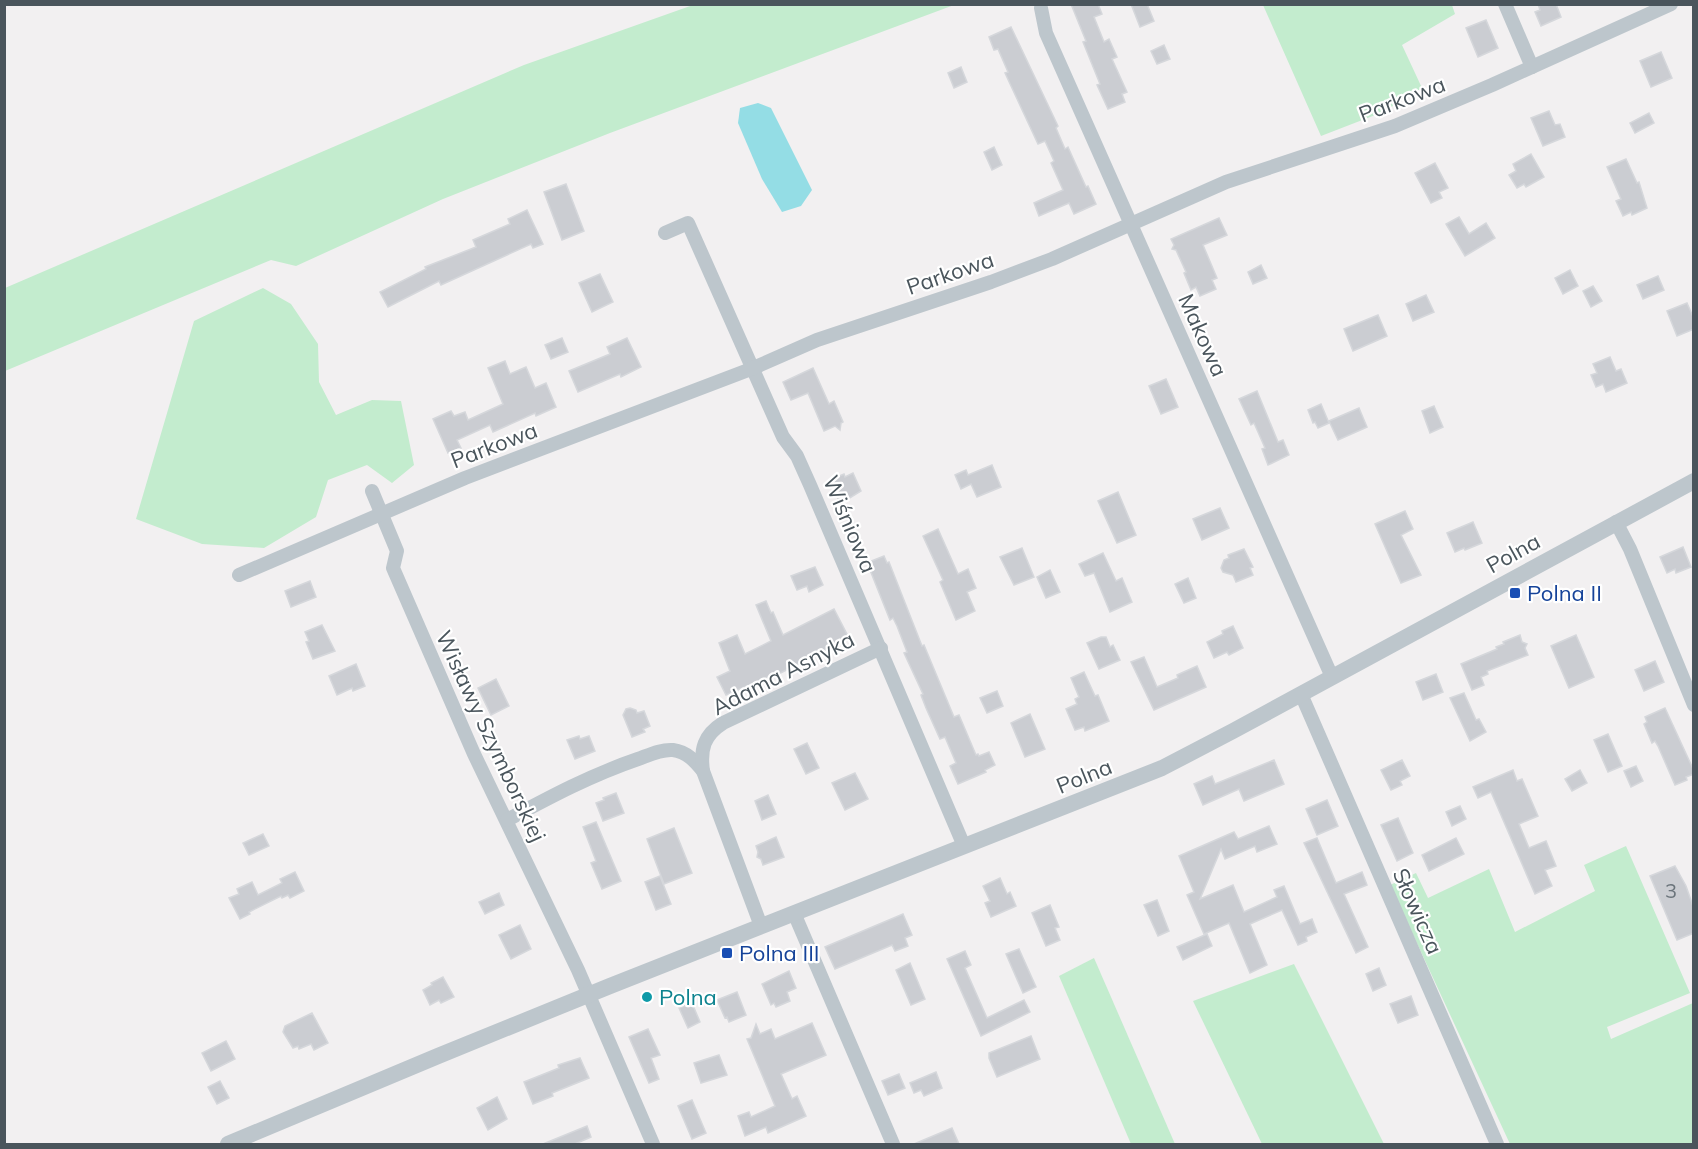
<svg xmlns="http://www.w3.org/2000/svg" width="1698" height="1149" font-family="Mulish,sans-serif">
	<style>
		.green { fill: #c3ecce }
		.water { fill: #94dde5 }
		.building { fill: #cbcdd2; stroke: #d5d7db; stroke-width: 1.5 }
		.lines { fill: none; stroke-linecap: round; stroke-linejoin: round }
		.minor { stroke: #bdc6cc; stroke-width: 14 }
		.tertiary { stroke: #bdc6cc; stroke-width: 16 }
		.transit-dot { fill: #1a4fb4; stroke: #fff; stroke-width: 2 }
		.culture-dot { fill: #0f9aa8; stroke: #fff; stroke-width: 2 }
		.labels { text-anchor: middle; stroke-width: 4.5; stroke-linejoin: round; paint-order: stroke }
		.number-label { font-size: 20px; fill: #6a737a }
		.street-label { font-size: 22px; fill: #4a555c; stroke: #fff }
		.transit-label { font-size: 22px; fill: #164399; stroke: #fff; text-anchor: start }
		.culture-label { font-size: 22px; fill: #0d838f; stroke: #fff; text-anchor: start }
	</style>
	<rect width="100%" height="100%" fill="#f2f0f1"/>
	<!-- green -->
	<g class="green">
		<path d="M693 5H954L610 133 443 199 296 266 271 260 5 371V288L524 65Z"/>
		<path d="M1452 5 1455 14 1402 45 1422 88 1383 112 1321 136 1263 5Z"/>
		<path d="M263 288 291 304 318 344 319 382 336 415 372 400 401 401 414 465 392 483 367 465 328 480 316 517 264 548 202 544 136 519 194 321Z"/>
		<path d="M1626 846 1690 993 1607 1027 1611 1039 1693 1003V1144H1510L1390 885 1416 873 1428 898 1489 869 1515 932 1595 891 1584 865Z"/>
		<path d="M1094 958 1175 1144H1131L1059 976Z"/>
		<path d="M1294 964 1384 1144H1262L1193 1001Z"/>
	</g>
	<!-- water -->
	<path class="water" d="M758 103 771 108 812 190 801 206 782 212 762 179 738 123 740 108Z"/>
	<!-- building -->
	<g class="building">
		<path d="M1071 4H1098L1102 14 1094 17 1104 42 1109 39 1117 57 1112 59 1127 92 1122 94 1125 102 1108 109 1097 85 1100 84 1083 42 1086 41Z"/>
		<path d="M1131 4H1147L1154 21 1140 27Z"/>
		<path d="M1538 4H1556L1561 17 1541 26 1535 12 1540 10Z"/>
		<path d="M1486 20 1498 48 1478 57 1466 28Z"/>
		<path d="M1011 27 1058 126 1056 128 1065 149 1068 147 1086 187 1088 186 1096 204 1074 214 1069 203 1039 216 1034 203 1063 190 1051 163 1054 161 1045 141 1038 144 1005 73 1008 72 998 49 994 50 989 37Z"/>
		<path d="M1164 45 1170 59 1157 64 1151 51Z"/>
		<path d="M1661 52 1672 78 1651 87 1640 61Z"/>
		<path d="M961 67 967 82 954 88 948 73Z"/>
		<path d="M1549 111 1555 125 1560 124 1565 137 1543 146 1531 118Z"/>
		<path d="M1649 113 1654 123 1635 133 1630 123Z"/>
		<path d="M994 147 1002 165 992 170 984 152Z"/>
		<path d="M1531 154 1544 177 1526 187 1524 184 1517 188 1509 175 1516 171 1513 164Z"/>
		<path d="M1626 159 1637 183 1639 182 1647 208 1632 215 1631 212 1623 216 1616 201 1621 199 1607 167Z"/>
		<path d="M1435 163 1448 188 1439 192 1442 198 1431 203 1415 173Z"/>
		<path d="M566 184 584 231 562 240 544 192Z"/>
		<path d="M527 210 543 244 533 248 531 244 441 285 439 281 388 307 380 292 426 269 425 267 476 247 473 240 510 224 508 219Z"/>
		<path d="M1459 217 1469 234 1486 223 1495 238 1465 256 1446 224Z"/>
		<path d="M1219 218 1227 235 1203 245 1217 278 1212 280 1216 289 1200 296 1196 287 1191 290 1184 273 1186 272 1176 250 1172 249 1174 245 1171 239Z"/>
		<path d="M1261 265 1267 278 1253 284 1248 272Z"/>
		<path d="M1570 270 1578 286 1563 294 1555 278Z"/>
		<path d="M600 274 613 302 592 312 579 283Z"/>
		<path d="M1658 276 1664 290 1643 299 1637 285Z"/>
		<path d="M1593 286 1602 301 1591 307 1583 291Z"/>
		<path d="M1426 295 1434 312 1413 321 1406 304Z"/>
		<path d="M1687 303 1694 319V329L1677 336 1667 311Z"/>
		<path d="M1378 315 1387 336 1353 351 1344 329Z"/>
		<path d="M562 338 568 352 551 359 545 345Z"/>
		<path d="M627 338 641 367 621 377 620 374 578 392 569 371 610 354 607 347Z"/>
		<path d="M1610 357 1616 371 1621 369 1627 383 1606 392 1603 384 1596 387 1591 375 1597 373 1593 364Z"/>
		<path d="M505 361 510 374 526 367 535 388 546 383 556 407 536 416 535 413 493 432 490 425 457 440 461 448 448 453 433 419 451 411 454 416 465 412 468 420 503 404 488 368Z"/>
		<path d="M813 368 829 404 834 401 843 422 841 423 840 430 835 426 824 431 808 393 791 400 783 382Z"/>
		<path d="M1166 379 1178 407 1161 414 1149 386Z"/>
		<path d="M1257 391 1278 442 1283 440 1289 455 1268 465 1262 449 1265 448 1254 423 1251 425 1239 399Z"/>
		<path d="M1321 404 1329 423 1318 428 1315 422 1313 423 1308 410Z"/>
		<path d="M1434 406 1443 427 1430 433 1422 411Z"/>
		<path d="M1359 408 1367 427 1338 440 1329 421Z"/>
		<path d="M992 465 1001 487 977 497 971 484 961 489 955 475 966 470 968 475Z"/>
		<path d="M853 473 861 491 848 499 839 501 830 480 844 474 845 477Z"/>
		<path d="M1118 492 1136 535 1117 543 1098 501Z"/>
		<path d="M1220 508 1229 528 1202 540 1193 519Z"/>
		<path d="M1405 511 1413 529 1401 535 1421 575 1401 583 1375 524Z"/>
		<path d="M1473 522 1482 543 1465 550 1464 548 1455 552 1447 533Z"/>
		<path d="M938 529 958 574 968 569 976 588 967 592 975 611 956 620 940 582 943 580 923 536Z"/>
		<path d="M1683 547 1691 567 1676 573 1675 569 1667 573 1660 557Z"/>
		<path d="M1022 548 1034 577 1014 585 1000 557Z"/>
		<path d="M1244 549 1253 567 1250 568 1253 575 1236 582 1233 575 1223 572 1221 568 1224 560 1229 558 1228 555Z"/>
		<path d="M1103 553 1116 581 1122 578 1132 602 1110 612 1094 573 1085 576 1079 564Z"/>
		<path d="M884 556 887 563 889 562 922 646 924 645 954 717 959 715 976 755 978 754 979 756 989 752 995 765 985 770 986 772 958 784 950 766 956 763 945 737 940 739 926 708 921 695 923 694 904 653 907 652 897 626 893 618 890 620 870 570H872L869 562Z"/>
		<path d="M815 567 823 585 809 592 807 586 797 590 791 576Z"/>
		<path d="M1050 570 1060 592 1046 598 1037 577Z"/>
		<path d="M1188 578 1196 598 1184 603 1175 584Z"/>
		<path d="M310 581 316 597 291 607 285 591Z"/>
		<path d="M766 601 771 613 773 612 783 635 834 609 849 638 769 679 768 677 726 695 717 677 730 671 719 643 737 635 745 654 771 641 756 605Z"/>
		<path d="M322 625 335 651 313 659 306 642 309 641 305 632Z"/>
		<path d="M1233 626 1243 648 1229 655 1227 652 1214 658 1207 642 1223 634 1222 631Z"/>
		<path d="M1520 635 1522 642 1527 644 1525 648 1528 655 1487 671 1488 674 1481 677 1484 685 1472 690 1461 664 1497 649 1496 647 1504 644 1503 642Z"/>
		<path d="M1576 635 1594 677 1569 688 1551 646Z"/>
		<path d="M1101 637H1106L1110 647 1113 645 1120 660 1099 669 1087 643Z"/>
		<path d="M1144 657 1157 687 1178 678 1177 675 1197 666 1206 687 1154 710 1131 662Z"/>
		<path d="M1655 661 1664 682 1644 691 1635 670Z"/>
		<path d="M356 664 365 686 353 691 352 688 337 695 329 676Z"/>
		<path d="M1084 672 1095 696 1098 695 1109 721 1085 731 1084 727 1075 730 1066 709 1077 704 1075 699 1079 697 1071 678Z"/>
		<path d="M1436 674 1443 692 1423 700 1416 682Z"/>
		<path d="M496 679 509 706 491 715 478 688Z"/>
		<path d="M997 691 1003 706 987 713 980 698Z"/>
		<path d="M1464 693 1476 720 1479 719 1486 732 1470 741 1450 698Z"/>
		<path d="M630 708 636 710 637 713 644 711 650 726 643 729 645 732 632 737 623 715 626 709Z"/>
		<path d="M1665 708 1694 771V774L1686 777 1687 780 1675 785 1658 746 1655 741 1652 743 1644 724 1647 722 1645 717Z"/>
		<path d="M1030 714 1045 749 1025 757 1011 723Z"/>
		<path d="M1608 734 1622 766 1608 772 1594 740Z"/>
		<path d="M579 736 580 739 589 736 595 751 575 759 567 740Z"/>
		<path d="M807 743 819 768 806 774 794 749Z"/>
		<path d="M1274 760 1284 784 1244 801 1239 789 1203 805 1194 784 1212 776 1215 784Z"/>
		<path d="M1402 760 1410 776 1400 781 1402 785 1391 790 1381 770Z"/>
		<path d="M1636 766 1643 781 1631 787 1624 771Z"/>
		<path d="M1513 770 1517 781 1522 779 1538 816 1519 824 1529 848 1546 841 1556 866 1545 870 1552 886 1535 894 1491 792 1478 798 1473 787Z"/>
		<path d="M1580 770 1587 783 1572 791 1565 779Z"/>
		<path d="M855 773 868 799 845 810 832 783Z"/>
		<path d="M616 793 624 813 603 821 596 803 604 800 603 798Z"/>
		<path d="M768 795 776 814 762 820 755 801Z"/>
		<path d="M1327 800 1338 826 1317 835 1306 809Z"/>
		<path d="M1460 806 1466 819 1452 826 1446 812Z"/>
		<path d="M1398 818 1413 853 1397 861 1381 825Z"/>
		<path d="M596 822 621 881 602 889 591 863 596 861 583 827Z"/>
		<path d="M1269 826 1277 844 1257 852 1255 846 1225 859 1221 849 1200 899 1233 885 1244 912 1277 897 1274 890 1284 886 1300 924 1312 919 1317 932 1306 937 1307 941 1298 945 1282 910 1250 924 1267 965 1250 973 1229 923 1204 934 1187 895 1194 892 1179 856 1234 832 1238 839Z"/>
		<path d="M674 828 692 873 664 884 647 839Z"/>
		<path d="M263 834 269 846 249 855 243 843Z"/>
		<path d="M776 837 784 857 763 865 761 859 757 857 758 852 756 846Z"/>
		<path d="M1317 838 1336 883 1362 872 1367 885 1344 894 1368 947 1356 953 1304 843Z"/>
		<path d="M1456 838 1464 854 1429 871 1422 855Z"/>
		<path d="M1675 866 1686 886 1694 909V933L1677 940 1650 876Z"/>
		<path d="M295 872 304 891 290 898 288 895 282 898 281 896 249 912 250 914 240 919 229 898 239 894 237 889 252 882 258 895 282 883 280 879Z"/>
		<path d="M660 876 671 904 656 910 645 882Z"/>
		<path d="M1000 878 1007 894 1010 892 1016 906 991 917 985 903 990 901 983 886Z"/>
		<path d="M499 893 504 905 485 914 479 902Z"/>
		<path d="M1157 900 1169 931 1158 936 1144 905Z"/>
		<path d="M1050 905 1059 927 1055 928 1060 940 1046 946 1032 913Z"/>
		<path d="M903 914 912 935 905 938 908 946 895 951 892 945 835 969 825 947Z"/>
		<path d="M520 925 531 949 511 959 499 935Z"/>
		<path d="M1207 934 1212 946 1183 960 1177 947Z"/>
		<path d="M1019 949 1036 987 1023 993 1006 954Z"/>
		<path d="M965 951 971 965 965 968 987 1018 1024 1000 1030 1012 981 1036 947 959Z"/>
		<path d="M910 963 925 999 911 1005 896 970Z"/>
		<path d="M1379 968 1386 985 1373 991 1366 974Z"/>
		<path d="M789 971 796 988 787 992 790 1001 776 1007 774 1003 771 1005 762 984Z"/>
		<path d="M443 977 454 997 441 1003 439 1000 430 1005 423 990 432 985 431 983Z"/>
		<path d="M737 992 746 1015 729 1022 727 1017 725 1018 717 1000Z"/>
		<path d="M1411 996 1418 1015 1398 1023 1390 1004Z"/>
		<path d="M692 1003 700 1022 688 1028 679 1008Z"/>
		<path d="M312 1013 328 1043 314 1050 311 1044 299 1049 298 1046 293 1048 283 1032 285 1026Z"/>
		<path d="M812 1023 826 1055 781 1074 792 1099 797 1096 806 1116 768 1133 766 1127 745 1136 738 1116 749 1112 751 1117 775 1106 747 1039 751 1038 756 1024 760 1034 771 1029 775 1039Z"/>
		<path d="M648 1029 660 1055 651 1058 659 1079 649 1083 629 1037Z"/>
		<path d="M1031 1036 1040 1059 997 1077 989 1058V1053Z"/>
		<path d="M226 1041 235 1059 211 1071 202 1053Z"/>
		<path d="M719 1055 727 1075 701 1083 694 1063Z"/>
		<path d="M580 1058 589 1078 552 1093 553 1096 533 1104 524 1082 559 1068 558 1065Z"/>
		<path d="M936 1072 942 1088 924 1096 921 1090 914 1093 910 1083Z"/>
		<path d="M899 1074 905 1088 888 1095 882 1081Z"/>
		<path d="M220 1081 229 1098 217 1104 208 1087Z"/>
		<path d="M497 1097 507 1119 488 1130 477 1108Z"/>
		<path d="M692 1100 706 1133 692 1139 678 1106Z"/>
		<path d="M587 1126 591 1137 575 1144H543Z"/>
		<path d="M952 1128 959 1144H914Z"/>
	</g>
	<g class="lines">
		<!-- minor -->
		<g class="minor">
			<path d="M1505 4 1532 67"/>
			<path d="M1041 8 1046 33 1332 677"/>
			<path d="M665 233 688 223 783 437 797 456 810 485 964 846"/>
			<path d="M372 491 397 551 393 568 474 754 578 970 653 1144"/>
			<path d="M1616 522 1630 549 1694 705"/>
			<path d="M239 575 465 478 751 369 817 340 991 282 1052 259 1226 182 1395 126 1492 85 1671 4"/>
			<path d="M1301 694 1497 1144"/>
			<path d="M507 820C550 797 591 775 638 759 649 755 661 749 673 750 687 752 695 761 703 771"/>
			<path d="M794 913 893 1144"/>
			<path d="M761 926 703 771C700 749 704 735 723 723L881 648"/>
		</g>
		<!-- tertiary -->
		<path class="tertiary" d="M228 1144 438 1056 610 986 1162 768 1233 731 1694 481"/>
	</g>
	<!-- markers -->
	<g class="transit-dot">
		<rect x="1509" y="587" width="12" height="12" rx="3"/>
		<rect x="721" y="947" width="12" height="12" rx="3"/>
	</g>
	<circle class="culture-dot" cx="647" cy="997" r="6"/>
	<g class="labels">
		<!-- number labels -->
		<g class="number-label">
			<text x="1671" y="898">3</text>
		</g>
		<!-- street labels -->
		<g class="street-label">
			<text transform="translate(1402 99) rotate(-21)" y="8">Parkowa</text>
			<text transform="translate(950 273) rotate(-19)" y="8">Parkowa</text>
			<text transform="translate(1203 335) rotate(66)" y="8">Makowa</text>
			<text transform="translate(494 445) rotate(-21)" y="8">Parkowa</text>
			<text transform="translate(850 524) rotate(67)" y="8">Wiśniowa</text>
			<text transform="translate(1513 553) rotate(-29)" y="8">Polna</text>
			<text transform="translate(783 673) rotate(-27)" y="8">Adama Asnyka</text>
			<text transform="translate(491 736) rotate(65)" y="8">Wisławy Szymborskiej</text>
			<text transform="translate(1084 776) rotate(-22)" y="8">Polna</text>
			<text transform="translate(1418 911) rotate(66)" y="8">Słowicza</text>
		</g>
		<!-- transit labels -->
		<g class="transit-label">
			<text x="1527" y="601">Polna II</text>
			<text x="739" y="961">Polna III</text>
		</g>
		<!-- culture labels -->
		<g class="culture-label">
			<text x="659" y="1005">Polna</text>
		</g>
	</g>
	<!-- border -->
	<rect width="1698" height="1149" fill="none" stroke="#4a555c" stroke-width="12"/>
</svg>
